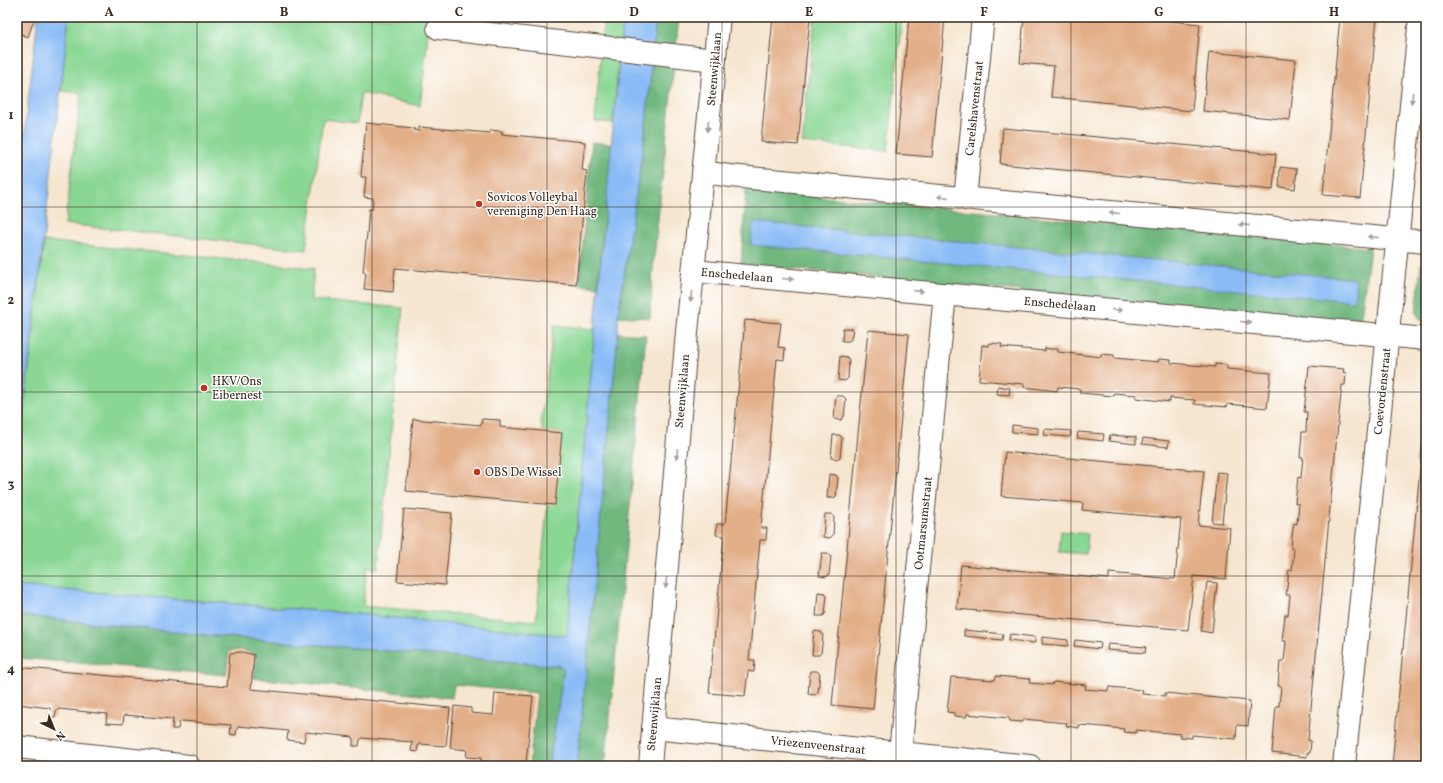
<svg xmlns="http://www.w3.org/2000/svg" width="1443" height="783" font-family="Vollkorn,serif">
	<style>
		.green { fill: #8ad794; stroke: #628059 }
		.forest { fill: #6fb87e; stroke: #55714e }
		.water { fill: #89bbf6; stroke: #62728a }
		.building { fill: #e3af88 }
		.lines { fill: none; stroke-linecap: round; stroke-linejoin: round }
		.minor-casing { stroke: #574639; stroke-width: 24 }
		.minor { stroke: #fff; stroke-width: 22 }
		.oneway { fill: #a79f9a }
		.grid { fill: none; stroke: #3b2a1e; stroke-width: 1; stroke-opacity: 0.55 }
		.poi-dot { fill: #c8321e; stroke: #fff; stroke-width: 1.5 }
		.labels { text-anchor: middle; stroke-width: 3; stroke-linejoin: round; paint-order: stroke }
		.street-label { font-size: 12px; fill: #3b2a1e; stroke: #fff }
		.poi-label { font-size: 12px; fill: #3b2a1e; stroke: #fff; text-anchor: start }
		.neatline { fill: none; stroke: #3b2a1e; stroke-width: 1.5 }
		.grid-label { font-size: 13px; text-anchor: middle; font-weight: bold; fill: #3b2a1e }
	</style>
	<rect width="100%" height="100%" fill="#fff"/>
	<filter id="ink" filterUnits="userSpaceOnUse"><feTurbulence type="fractalNoise" baseFrequency=".025" numOctaves="2"/><feDisplacementMap in="SourceGraphic" scale="8" xChannelSelector="R" yChannelSelector="G"/><feConvolveMatrix kernelMatrix="1 2 1 2 8 2 1 2 1" color-interpolation-filters="sRGB"/></filter>
	<filter id="wash" filterUnits="userSpaceOnUse"><feTurbulence type="fractalNoise" baseFrequency=".012" numOctaves="4" result="noise"/><feDisplacementMap in="SourceGraphic" scale="16" xChannelSelector="R" yChannelSelector="G"/><feGaussianBlur stdDeviation="0.9" result="paint"/><feColorMatrix in="noise" values="0 0 0 0 0 0 0 0 0 0 0 0 0 0 0 0 0 1.4 0 .05"/><feComposite in="paint" operator="in"/></filter>
	<g filter="url(#wash)">
		<rect width="100%" height="100%" fill="#f6e6d0"/>
		<!-- green -->
		<g class="green">
			<path d="M69 17H430L420 106 361 93 357 123 323 119 306 250 65 224 81 93 61 91Z"/>
			<path d="M604 17H623L613 123 595 121Z"/>
			<path d="M815 17H902L888 151 802 143Z"/>
			<path d="M44 241 314 268 311 300 403 308 378 568 367 567 363 606 536 621 551 469 541 423 554 325 595 329 567 636 356 614 17 586V468Z"/>
			<path d="M1061 531 1088 534 1086 554 1059 552Z"/>
		</g>
		<!-- forest -->
		<g class="forest">
			<path d="M656 17H679L653 267 650 318 618 316 645 133Z"/>
			<path d="M592 142 612 144 598 287 579 285Z"/>
			<path d="M746 190 1370 248 1360 324 741 264Z"/>
			<path d="M1426 262V327L1416 313 1421 264Z"/>
			<path d="M618 333 646 335 609 726 605 766H577Z"/>
			<path d="M17 615 194 634 560 666 564 669 549 766H529L537 693 454 685 452 698 254 678 256 655 242 650 229 651 226 675 17 658Z"/>
		</g>
		<!-- water -->
		<g class="water">
			<path d="M38 17H69L17 468V196Z"/>
			<path d="M623 17H656L645 133 618 316V333L577 766H549L564 669 560 666 194 634 17 615V586L356 614 567 636Z"/>
			<path d="M753 222 1356 279 1354 301 751 245Z"/>
		</g>
		<g id="blocks">
			<!-- building -->
			<g class="building">
				<path d="M17 17H35L28 37 17 32Z"/>
				<path d="M773 17H810L798 145 761 142Z"/>
				<path d="M909 17H945L932 157 896 154Z"/>
				<path d="M1024 17H1130L1200 24 1192 111 1051 97 1054 66 1020 63Z"/>
				<path d="M1340 17H1377L1360 198 1323 195Z"/>
				<path d="M1209 52 1296 60 1290 120 1203 111Z"/>
				<path d="M366 123 414 128V130L419 131V127L490 133V130L502 131V134L585 142 582 170 587 171 576 285 395 268 393 292 364 289 366 273 363 272 367 233 369 209 372 210 373 198 364 197 366 177H361Z"/>
				<path d="M1003 128 1276 154 1273 190 1000 164Z"/>
				<path d="M1280 167 1297 169 1295 189 1279 187Z"/>
				<path d="M745 320 781 323 778 347 785 348 784 360 777 359 761 528H767L766 540H760L749 660H755L754 672 748 671 745 696 709 693 724 536 716 535 717 524H725Z"/>
				<path d="M843 328 853 329 851 339 849 341H842Z"/>
				<path d="M868 330 909 334 873 709 832 705Z"/>
				<path d="M989 343 1002 344 1001 347 1045 351V348L1050 349H1058V352L1101 357V354L1114 355V358L1158 362 1159 359 1171 360V363L1215 367V364L1227 365V369L1271 373 1267 408 1228 404 1227 407 1194 404 1195 400 1170 398V402L1136 398V395L1114 393 1113 396 1080 393V389L1058 387 1057 391 1024 387V384L979 380 982 345 989 346Z"/>
				<path d="M840 356 847 357 849 360 848 378 845 381 838 380Z"/>
				<path d="M1309 366 1344 369 1343 372 1346 373 1345 385H1342L1340 403 1308 740 1311 741 1310 753H1307V757L1272 753 1276 706H1279L1281 686H1278L1280 661H1284L1286 641H1282L1285 615H1288L1290 595H1286L1289 570H1292L1294 549H1291L1292 536 1294 523 1297 524 1299 504 1295 503 1298 477 1301 478 1303 457H1300L1301 445 1302 432H1306L1307 412H1304Z"/>
				<path d="M998 386 1010 388 1009 395 997 394Z"/>
				<path d="M836 396H843L846 399 844 417 841 420 834 419Z"/>
				<path d="M1425 416H1426V766H1392Z"/>
				<path d="M413 419 481 425 482 419 500 420V427L562 433 555 505 406 491Z"/>
				<path d="M1012 425 1038 428V434L1012 432Z"/>
				<path d="M1045 429 1071 431 1070 437 1044 435Z"/>
				<path d="M1078 432 1104 434 1103 441 1077 438Z"/>
				<path d="M833 435H840L842 438 840 457 837 459 831 458Z"/>
				<path d="M1110 435 1136 437V444L1109 441Z"/>
				<path d="M1143 438 1169 441 1168 447 1142 444Z"/>
				<path d="M1005 452 1204 471 1198 525 1230 528 1226 579 1194 576 1188 630 957 609 961 565 1109 579V573L1175 579 1181 519 1082 510 1083 503 1001 496Z"/>
				<path d="M1217 472 1227 473 1222 523 1212 522Z"/>
				<path d="M829 474 836 475 838 478 836 496 834 498H827Z"/>
				<path d="M404 509 452 513 445 585 397 581Z"/>
				<path d="M825 514H832L834 517 833 535 830 538 823 537Z"/>
				<path d="M822 553H828L831 556 829 575 826 577 819 576Z"/>
				<path d="M1207 582 1217 583 1212 633 1201 631Z"/>
				<path d="M818 592 825 593 827 595 825 614 823 616H816Z"/>
				<path d="M964 630 1003 634 1002 640 964 636Z"/>
				<path d="M814 631 821 632 823 635 821 653 819 655H812Z"/>
				<path d="M1010 634 1035 637V643L1009 640Z"/>
				<path d="M1042 637 1068 640V646L1042 644Z"/>
				<path d="M1075 640 1101 643 1100 649 1074 646Z"/>
				<path d="M1108 644 1146 647 1145 653 1107 650Z"/>
				<path d="M242 652 254 655 251 689 450 708 446 746 420 744 418 746 417 752 411 751 412 742 362 738 360 740 359 746H353V737L305 732 304 742 287 740 288 731 239 726 237 729 236 735 230 734 231 725 182 721 179 723 178 729H172L173 719 124 715 123 724 106 723 107 714 59 709 56 711 55 717H49L50 708 17 704V667L227 687 230 653Z"/>
				<path d="M810 671H817L820 674 818 692 815 695 808 694Z"/>
				<path d="M996 676 1030 679 1029 683 1052 685 1053 682 1086 685 1085 689 1097 690 1108 691 1109 687 1143 690 1142 694 1165 696V693L1250 701 1248 726 1237 725 1236 739 1192 735V738L1180 737V734L1136 730V733L1123 732 1124 729 1093 726 1079 725V728L1066 726 1067 723 1023 719V722L1010 721 1009 718 967 714 966 717 954 716V713L947 712 951 677 995 680Z"/>
				<path d="M495 693 533 696 526 763H519V766H480L481 758 466 757 467 750 450 748 454 706 471 708V713L493 715Z"/>
			</g>
		</g>
	</g>
	<g filter="url(#ink)">
		<use href="#blocks" fill-opacity="0" stroke="#574639" stroke-width="1"/>
		<g class="lines">
			<!-- minor casing -->
			<g class="minor-casing">
				<g id="minor">
					<path d="M438 28 715 60"/>
					<path d="M704 172 730 176 1426 242"/>
					<path d="M965 199 983 17"/>
					<path d="M694 271 1426 339"/>
					<path d="M653 728 1030 766"/>
					<path d="M17 747 189 766"/>
					<path d="M900 753 945 294"/>
					<path d="M650 766 687 332 719 17"/>
					<path d="M1344 766 1420 17"/>
				</g>
			</g>
			<!-- minor -->
			<use href="#minor" class="minor"/>
		</g>
		<!-- one-way arrows -->
		<defs><path id="oneway-solid" d="M-6-.8H1V-3.2L6.5 0L1 3.2V.8H-6Z"/></defs>
		<g class="oneway">
			<use href="#oneway-solid" transform="translate(1412 98) rotate(96)"/>
			<use href="#oneway-solid" transform="translate(708 126) rotate(96)"/>
			<use href="#oneway-solid" transform="translate(943 197) rotate(-175)"/>
			<use href="#oneway-solid" transform="translate(1114 213) rotate(-175)"/>
			<use href="#oneway-solid" transform="translate(1244 225) rotate(-175)"/>
			<use href="#oneway-solid" transform="translate(1373 237) rotate(-175)"/>
			<use href="#oneway-solid" transform="translate(788 279) rotate(5)"/>
			<use href="#oneway-solid" transform="translate(918 291) rotate(5)"/>
			<use href="#oneway-solid" transform="translate(691 297) rotate(96)"/>
			<use href="#oneway-solid" transform="translate(1117 310) rotate(5)"/>
			<use href="#oneway-solid" transform="translate(1246 322) rotate(5)"/>
			<use href="#oneway-solid" transform="translate(677 454) rotate(95)"/>
			<use href="#oneway-solid" transform="translate(666 583) rotate(95)"/>
		</g>
	</g>
	<!-- grid -->
	<path class="grid" d="M197 17V766M372 17V766M547 17V766M722 17V766M896 17V766M1071 17V766M1246 17V766M17 207H1426M17 392H1426M17 576H1426"/>
	<!-- markers -->
	<g class="poi-dot">
		<circle cx="479" cy="204" r="4"/>
		<circle cx="204" cy="388" r="4"/>
		<circle cx="477" cy="472" r="4"/>
	</g>
	<g class="labels">
		<!-- street labels -->
		<g class="street-label">
			<text transform="translate(714 69) rotate(-85)" y="4">Steenwijklaan</text>
			<text transform="translate(974 108) rotate(-84)" y="4">Carelshavenstraat</text>
			<text transform="translate(737 275) rotate(5)" y="4">Enschedelaan</text>
			<text transform="translate(1060 304) rotate(5)" y="4">Enschedelaan</text>
			<text transform="translate(682 391) rotate(-85)" y="4">Steenwijklaan</text>
			<text transform="translate(1382 391) rotate(-84)" y="4">Coevordenstraat</text>
			<text transform="translate(923 523) rotate(-84)" y="4">Ootmarsumstraat</text>
			<text transform="translate(654 714) rotate(-85)" y="4">Steenwijklaan</text>
			<text transform="translate(818 745) rotate(6)" y="4">Vriezenveenstraat</text>
		</g>
		<!-- poi labels -->
		<g class="poi-label">
			<text x="487" y="201">Sovicos Volleybal<tspan x="487" dy="14">vereniging Den Haag</tspan></text>
			<text x="212" y="385">HKV/Ons<tspan x="212" dy="14">Eibernest</tspan></text>
			<text x="485" y="476">OBS De Wissel</text>
		</g>
	</g>
	<!-- margin -->
	<rect width="1443" height="783" fill="none" stroke="#fff" stroke-width="44"/>
	<!-- north arrow -->
	<g transform="translate(54 729) rotate(137)" stroke="#ffffff" stroke-width="3" paint-order="stroke">
	<path d="M0-3L7 15L0 10L-7 15Z" fill="#3b2a1e"/>
	<text y="-6" font-size="11" font-weight="bold" text-anchor="middle" fill="#3b2a1e">N</text>
	</g>
	<rect x="22" y="22" width="1399" height="739" class="neatline"/>
	<g class="grid-label">
		<text x="109" y="16">A</text>
		<text x="284" y="16">B</text>
		<text x="459" y="16">C</text>
		<text x="634" y="16">D</text>
		<text x="809" y="16">E</text>
		<text x="984" y="16">F</text>
		<text x="1159" y="16">G</text>
		<text x="1334" y="16">H</text>
		<text x="11" y="119">1</text>
		<text x="11" y="304">2</text>
		<text x="11" y="488">3</text>
		<text x="11" y="673">4</text>
	</g>
</svg>
